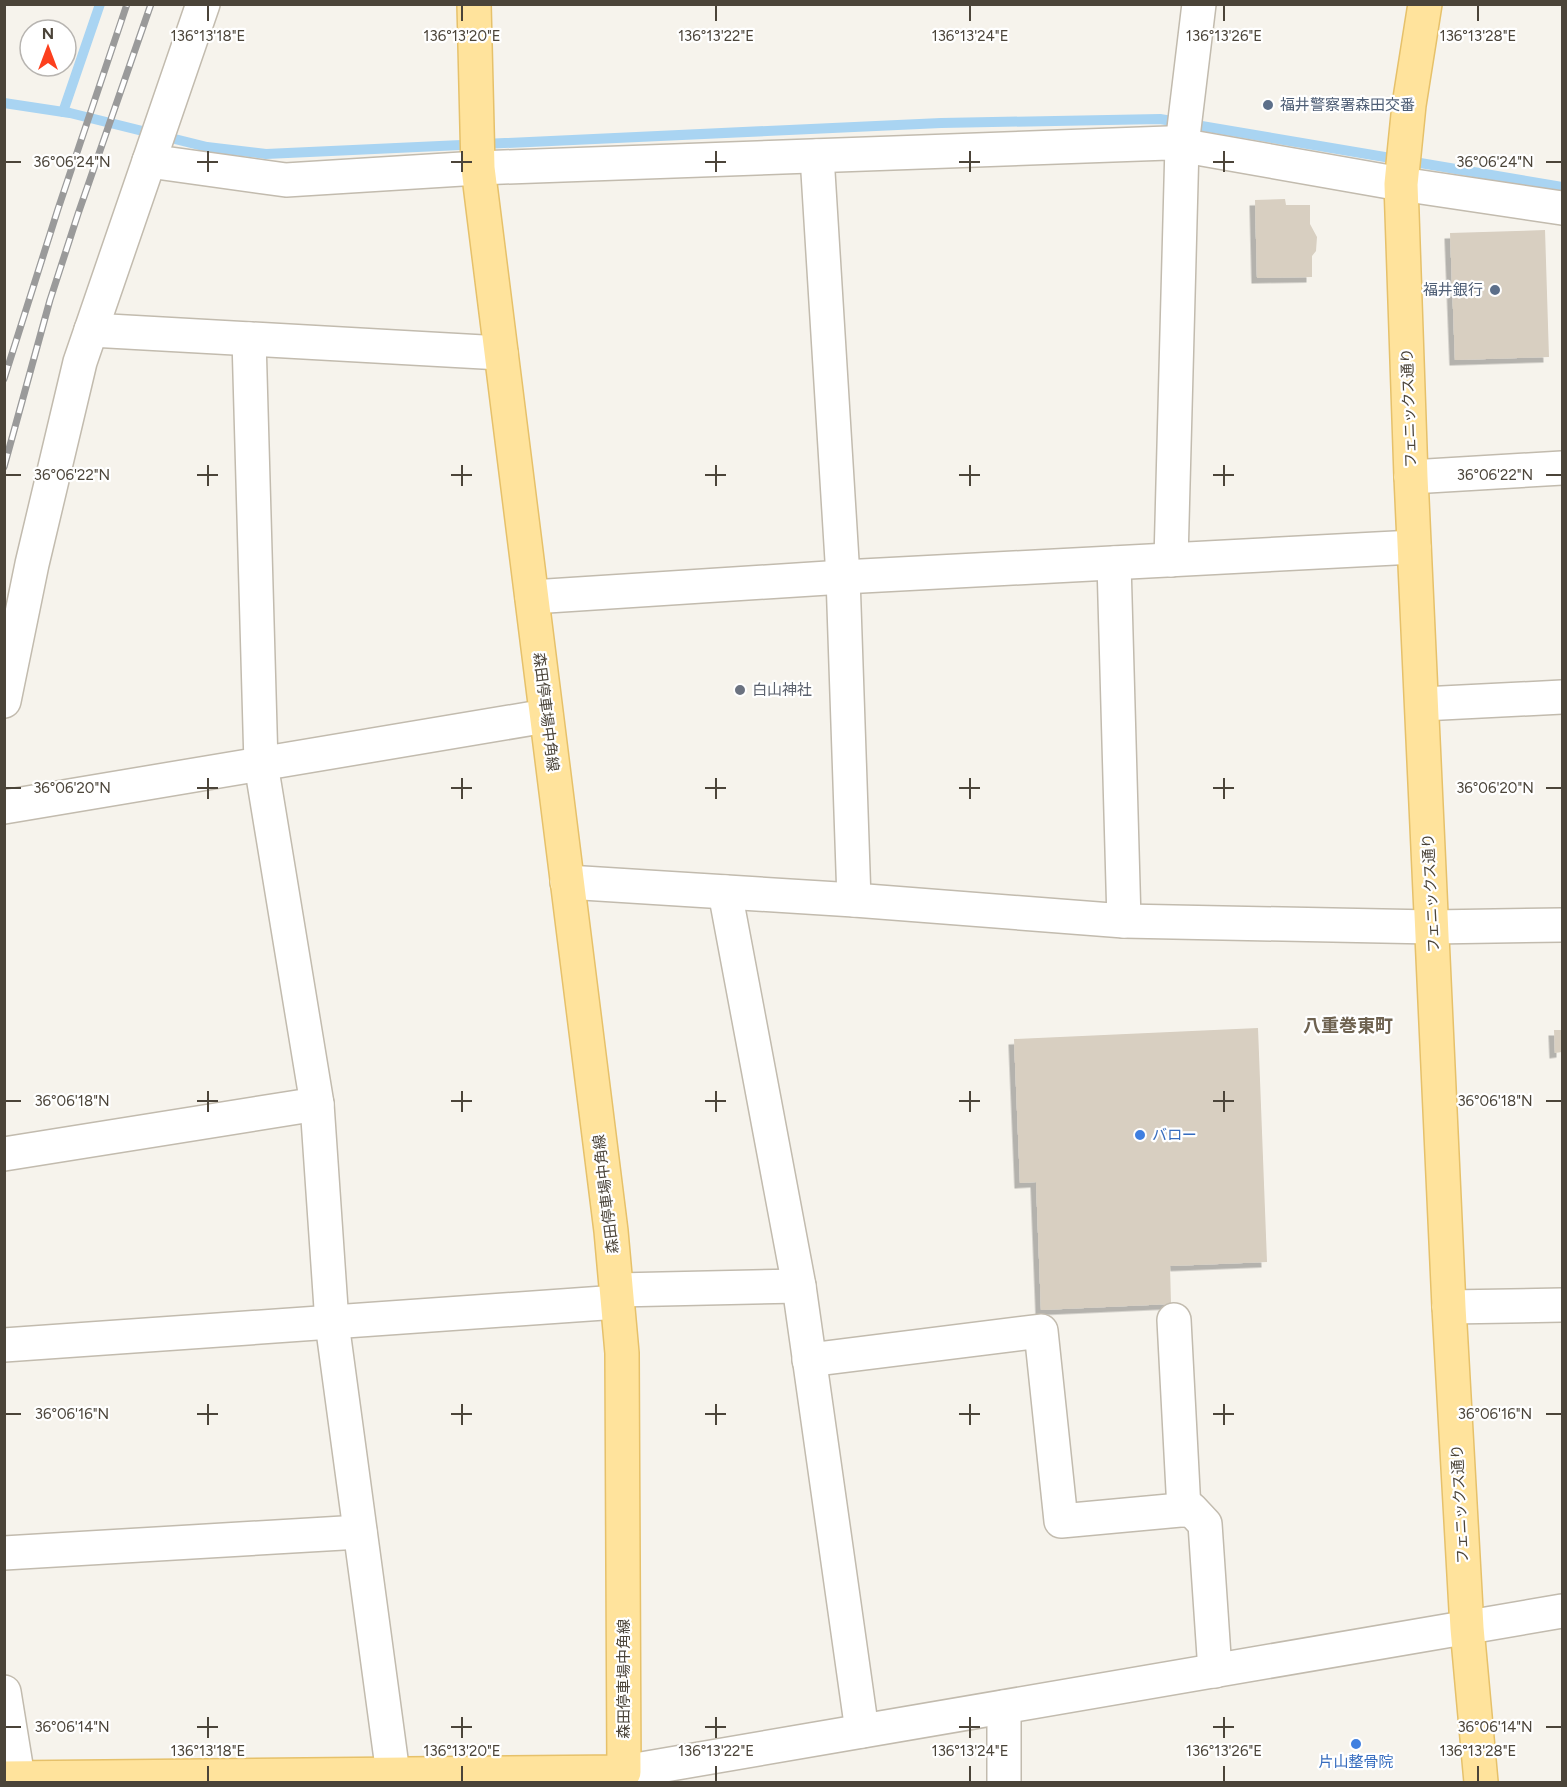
<svg xmlns="http://www.w3.org/2000/svg" width="1567" height="1787" font-family="Figtree,'Noto Sans JP',sans-serif">
	<style>
		.lines { fill: none; stroke-linecap: round; stroke-linejoin: round }
		.stream { stroke: #a9d4f2; stroke-width: 10 }
		.building { fill: #d8cfc1; filter: url(#shadow) }
		.minor-casing { stroke: #c2bbae; stroke-width: 36 }
		.major-casing { stroke: #e6c16a; stroke-width: 36 }
		.minor { stroke: #fff; stroke-width: 33 }
		.major { stroke: #ffe39c; stroke-width: 33 }
		.rail-casing { stroke: #9a9a9a; stroke-width: 7 }
		.rail { stroke: #fff; stroke-width: 4.5; stroke-dasharray: 14; stroke-linecap: butt }
		.ticks { fill: none; stroke: #4b4439; stroke-width: 2 }
		.service-dot { fill: #5c6f8a; stroke: #fff; stroke-width: 2 }
		.worship-dot { fill: #6b7280; stroke: #fff; stroke-width: 2 }
		.shop-dot { fill: #3f7fe0; stroke: #fff; stroke-width: 2 }
		.labels { text-anchor: middle; stroke-width: 4.5; stroke-linejoin: round; paint-order: stroke }
		.service-label { font-size: 15px; fill: #4e5e75; stroke: #fff; text-anchor: start }
		.street-label { font-size: 15px; fill: #4b4439; stroke: #fff }
		.worship-label { font-size: 15px; fill: #5b616d; stroke: #fff; text-anchor: start }
		.shop-label { font-size: 15px; fill: #366cbe; stroke: #fff; text-anchor: start }
		.quarter-label { font-size: 18px; font-weight: bold; fill: #6e6250; stroke: #fff }
		.ticks-label { font-size: 15px; text-anchor: middle; fill: #4b4439; stroke: #fff; stroke-width: 4.5; stroke-linejoin: round; paint-order: stroke }
	</style>
	<defs>
		<filter id="shadow"><feDropShadow dx="-5.5" dy="5.5" stdDeviation="0" flood-color="#0004"/></filter>
	</defs>
	<rect width="100%" height="100%" fill="#f6f3ec"/>
	<g class="lines">
		<!-- stream -->
		<g class="stream">
			<path d="M4 103 70 113 207 147 266 154 941 123 1160 119 1562 187"/>
			<path d="M63 112 100 4"/>
		</g>
	</g>
	<!-- building -->
	<g class="building">
		<path d="M1285 199 1286 205H1310V224L1317 237 1316 251 1312 256V277L1257 278 1255 200Z"/>
		<path d="M1545 230 1549 357 1455 360 1450 233Z"/>
		<path d="M1258 1028 1267 1262 1170 1266 1171 1304 1041 1310 1036 1182 1020 1183 1014 1039Z"/>
		<path d="M1554 1030H1562V1052L1555 1053Z"/>
	</g>
	<g class="lines">
		<!-- minor casing -->
		<g class="minor-casing">
			<g id="minor">
				<path d="M817 156 843 577 854 900"/>
				<path d="M149 161 286 180 478 168 1168 143 1401 184 1562 208"/>
				<path d="M91 330 501 353"/>
				<path d="M249 339 261 764 317 1104 332 1323 393 1774"/>
				<path d="M1411 477 1562 468"/>
				<path d="M1171 560 1182 145 1199 4"/>
				<path d="M1114 563 1124 921"/>
				<path d="M532 597 843 577 1414 547"/>
				<path d="M4 701 32 564 80 362 203 4"/>
				<path d="M1422 704 1562 697"/>
				<path d="M4 807 546 716"/>
				<path d="M567 882 854 900 1124 921 1432 927 1562 925"/>
				<path d="M725 892 799 1286 862 1731"/>
				<path d="M4 1154 317 1104"/>
				<path d="M617 1290 799 1286"/>
				<path d="M1449 1307 1562 1305"/>
				<path d="M1174 1320 1184 1510"/>
				<path d="M4 1345 618 1302"/>
				<path d="M809 1360 1041 1331 1061 1521 1191 1509 1205 1524 1215 1671"/>
				<path d="M4 1553 360 1532"/>
				<path d="M4 1692 18 1778"/>
				<path d="M1004 1707V1782"/>
				<path d="M622 1782 624 1772 1562 1611"/>
			</g>
		</g>
		<!-- major casing -->
		<g class="major-casing">
			<g id="major">
				<path d="M1425 4 1409 105 1401 184 1411 477 1449 1307 1467 1628 1481 1782"/>
				<path d="M4 1778 624 1772 622 1353 611 1231 478 168 474 4"/>
			</g>
		</g>
		<!-- minor -->
		<use href="#minor" class="minor"/>
		<!-- major -->
		<use href="#major" class="major"/>
		<!-- rail casing -->
		<g class="rail-casing">
			<g id="rail">
				<path d="M4 379 58 209 127 4"/>
				<path d="M4 467 50 300 78 214 151 4"/>
			</g>
		</g>
		<!-- rail -->
		<use href="#rail" class="rail"/>
	</g>
	<!-- ticks -->
	<path class="ticks" d="M208 6V21M462 6V21M716 6V21M970 6V21M1224 6V21M1478 6V21M208 151V172M462 151V172M716 151V172M970 151V172M1224 151V172M6 162H21M197 162H218M451 162H472M705 162H726M959 162H980M1213 162H1234M1546 162H1561M208 465V486M462 465V486M716 465V486M970 465V486M1224 465V486M6 475H21M197 475H218M451 475H472M705 475H726M959 475H980M1213 475H1234M1546 475H1561M208 778V799M462 778V799M716 778V799M970 778V799M1224 778V799M6 788H21M197 788H218M451 788H472M705 788H726M959 788H980M1213 788H1234M1546 788H1561M208 1091V1112M462 1091V1112M716 1091V1112M970 1091V1112M1224 1091V1112M6 1101H21M197 1101H218M451 1101H472M705 1101H726M959 1101H980M1213 1101H1234M1546 1101H1561M208 1404V1425M462 1404V1425M716 1404V1425M970 1404V1425M1224 1404V1425M6 1414H21M197 1414H218M451 1414H472M705 1414H726M959 1414H980M1213 1414H1234M1546 1414H1561M208 1717V1738M462 1717V1738M716 1717V1738M970 1717V1738M1224 1717V1738M6 1727H21M197 1727H218M451 1727H472M705 1727H726M959 1727H980M1213 1727H1234M1546 1727H1561M208 1766V1781M462 1766V1781M716 1766V1781M970 1766V1781M1224 1766V1781M1478 1766V1781"/>
	<!-- markers -->
	<g class="service-dot">
		<circle cx="1268" cy="105" r="6"/>
		<circle cx="1495" cy="290" r="6"/>
	</g>
	<circle class="worship-dot" cx="740" cy="690" r="6"/>
	<g class="shop-dot">
		<circle cx="1140" cy="1135" r="6"/>
		<circle cx="1356" cy="1744" r="6"/>
	</g>
	<g class="labels">
		<!-- service labels -->
		<g class="service-label">
			<text x="1280" y="110">福井警察署森田交番</text>
			<text x="1483" y="295" text-anchor="end">福井銀行</text>
		</g>
		<!-- street labels -->
		<g class="street-label">
			<text transform="translate(1409 408) rotate(-92)" y="5">フェニックス通り</text>
			<text transform="translate(546 712) rotate(83)" y="5">森田停車場中角線</text>
			<text transform="translate(1431 893) rotate(-93)" y="5">フェニックス通り</text>
			<text transform="translate(606 1194) rotate(-97)" y="5">森田停車場中角線</text>
			<text transform="translate(1460 1504) rotate(-93)" y="5">フェニックス通り</text>
			<text transform="translate(624 1679) rotate(-90)" y="5">森田停車場中角線</text>
		</g>
		<!-- worship labels -->
		<g class="worship-label">
			<text x="752" y="695">白山神社</text>
		</g>
		<!-- shop labels -->
		<g class="shop-label">
			<text x="1152" y="1140">バロー</text>
			<text x="1356" y="1767" text-anchor="middle">片山整骨院</text>
		</g>
		<!-- quarter labels -->
		<g class="quarter-label">
			<text x="1348" y="1032">八重巻東町</text>
		</g>
	</g>
	<g class="ticks-label">
		<text x="208" y="41">136°13'18"E</text>
		<text x="462" y="41">136°13'20"E</text>
		<text x="716" y="41">136°13'22"E</text>
		<text x="970" y="41">136°13'24"E</text>
		<text x="1224" y="41">136°13'26"E</text>
		<text x="1478" y="41">136°13'28"E</text>
		<text x="72" y="167">36°06'24"N</text>
		<text x="1495" y="167">36°06'24"N</text>
		<text x="72" y="480">36°06'22"N</text>
		<text x="1495" y="480">36°06'22"N</text>
		<text x="72" y="793">36°06'20"N</text>
		<text x="1495" y="793">36°06'20"N</text>
		<text x="72" y="1106">36°06'18"N</text>
		<text x="1495" y="1106">36°06'18"N</text>
		<text x="72" y="1419">36°06'16"N</text>
		<text x="1495" y="1419">36°06'16"N</text>
		<text x="72" y="1732">36°06'14"N</text>
		<text x="1495" y="1732">36°06'14"N</text>
		<text x="208" y="1756">136°13'18"E</text>
		<text x="462" y="1756">136°13'20"E</text>
		<text x="716" y="1756">136°13'22"E</text>
		<text x="970" y="1756">136°13'24"E</text>
		<text x="1224" y="1756">136°13'26"E</text>
		<text x="1478" y="1756">136°13'28"E</text>
	</g>
	<!-- border -->
	<rect width="1567" height="1787" fill="none" stroke="#4b4439" stroke-width="12"/>
	<!-- north arrow -->
	<g transform="translate(48 48)"><circle r="28" fill="#ffffff" stroke="#b7b4b0" stroke-width="1.5"/>
	<path d="M0-4.5L10 22L0 15L-10 22Z" fill="#fc3f1d"/>
	<text y="-9" font-size="16" font-weight="bold" text-anchor="middle" fill="#4b4439">N</text>
	</g>
</svg>
